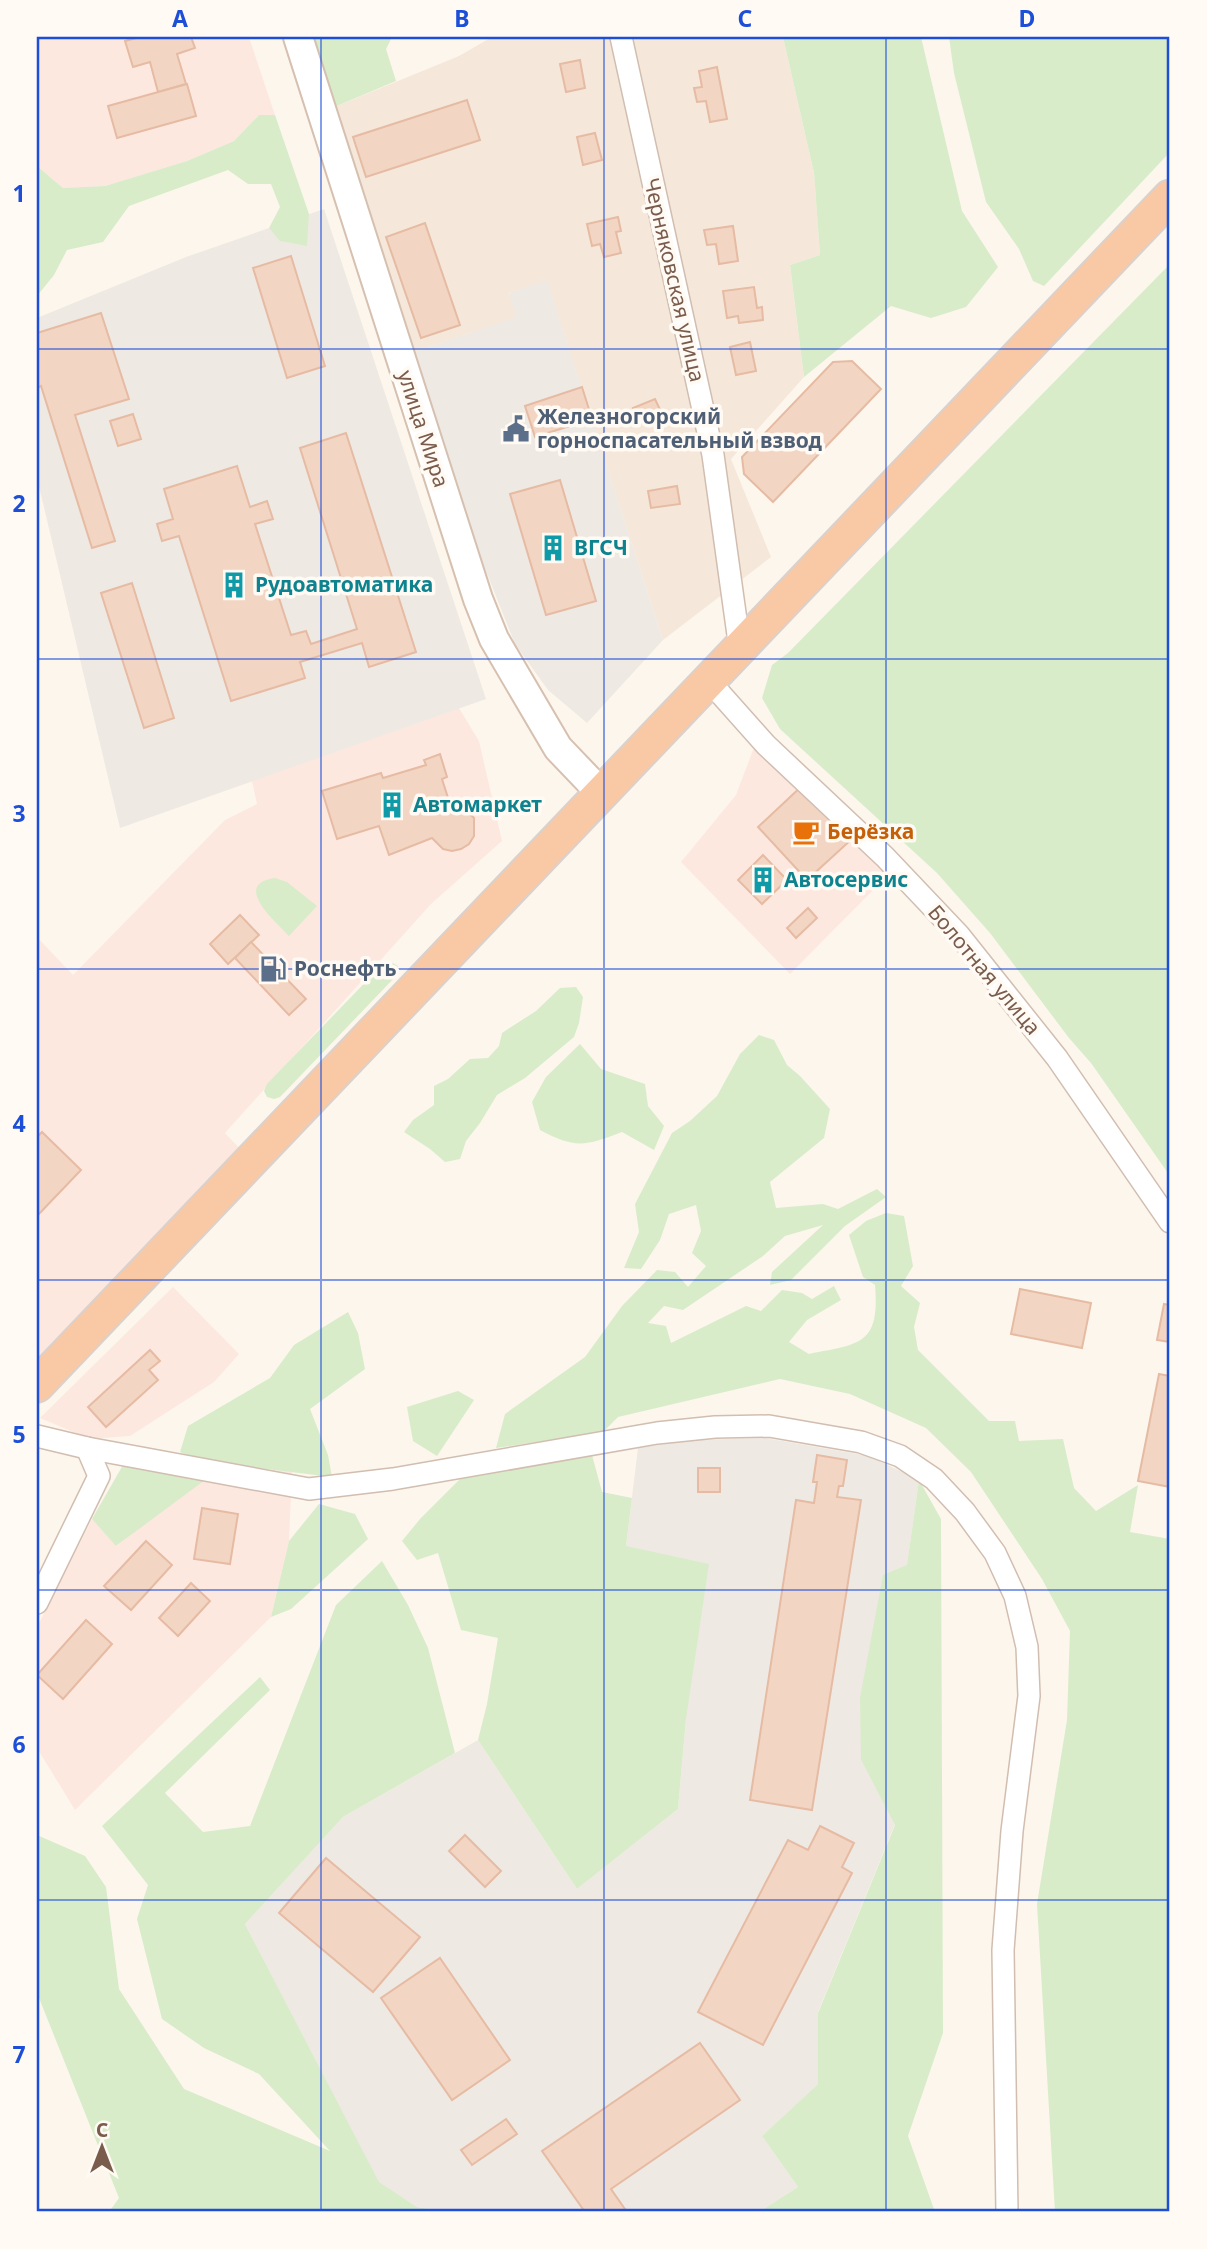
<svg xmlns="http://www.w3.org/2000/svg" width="1207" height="2249" font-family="'Noto Sans',sans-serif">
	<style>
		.residential { fill: #f5e8da }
		.commercial { fill: #fde8e0 }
		.industrial { fill: #efe9e4 }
		.green { fill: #d8ecc9 }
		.building { fill: #f3d5c3; stroke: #e6bba3; stroke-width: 2 }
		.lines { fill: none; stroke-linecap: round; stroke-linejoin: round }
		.minor-casing { stroke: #d1beb0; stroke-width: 24 }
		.secondary-casing { stroke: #d6c0b0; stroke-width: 32 }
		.trunk-casing { stroke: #dad1cd; stroke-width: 37 }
		.minor { stroke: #fff; stroke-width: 21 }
		.secondary { stroke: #fff; stroke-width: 28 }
		.trunk { stroke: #f9c8a4; stroke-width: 33 }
		.grid { fill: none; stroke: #1d4ed8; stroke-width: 2; stroke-opacity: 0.55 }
		.labels { text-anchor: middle; stroke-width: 7; stroke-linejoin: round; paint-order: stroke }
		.street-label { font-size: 21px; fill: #7a5c4d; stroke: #fffaf3 }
		.service-label { font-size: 21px; font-weight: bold; fill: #4e5e75; stroke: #fffaf3; text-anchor: start }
		.culture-label { font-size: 21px; font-weight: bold; fill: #0d838f; stroke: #fffaf3; text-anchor: start }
		.food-label { font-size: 21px; font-weight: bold; fill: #c56008; stroke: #fffaf3; text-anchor: start }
		.neatline { fill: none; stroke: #1d4ed8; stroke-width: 2.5 }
		.grid-label { font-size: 23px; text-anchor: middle; font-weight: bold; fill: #1d4ed8 }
	</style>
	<rect width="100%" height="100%" fill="#fdf6ec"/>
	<!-- residential -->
	<path class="residential" d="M492 37H783L814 173 820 255 790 265 804 377 731 459 771 557 663 640 547 281 509 293 517 317 412 353 332 108 459 56Z"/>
	<!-- commercial -->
	<g class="commercial">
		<path d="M37 37H249L275 115H259L234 141 187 161 105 186 63 188 37 166Z"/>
		<path d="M459 708 479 741 502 841 431 904 225 1133 242 1151 37 1360V937L73 975 225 820 257 804 252 781Z"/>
		<path d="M762 737 888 875 790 974 681 862 736 795 756 742Z"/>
		<path d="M173 1287 239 1354 214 1382 130 1436 90 1439 40 1418Z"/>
		<path d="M219 1464 292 1472 289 1541 271 1617 75 1810 37 1748V1627L92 1519 117 1546Z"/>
	</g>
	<!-- industrial -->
	<g class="industrial">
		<path d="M324 209 486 699 120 828 37 478V318L186 257Z"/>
		<path d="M547 280 663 640 587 723 548 690 515 644 460 506 412 353 516 317 509 293Z"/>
		<path d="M765 1438 869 1456 919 1480 907 1566 861 1760 895 1824 818 2012V2084L762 2136 798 2187 759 2212H449L417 2207 379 2183 245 1924 343 1817 478 1740 577 1889 678 1809 686 1719 626 1546 638 1448 690 1440Z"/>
	</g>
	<!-- green -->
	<g class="green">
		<path d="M311 37H392L386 49 396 81 332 108Z"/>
		<path d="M783 37H921L962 211 998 267 966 307 931 318 891 306 804 377 790 265 820 255 814 173Z"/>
		<path d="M949 37H1170V152L1044 286 1033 281 1019 249 986 202 954 73Z"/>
		<path d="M259 115H275L309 214 307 246 280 241 269 228 280 207 271 184H248L228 170 129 206 103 242 67 250 54 275 37 296V166L63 188 105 186 187 161 234 141Z"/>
		<path d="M1170 264V1176L1091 1063 1069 1038 990 933 937 873 780 729 762 698 772 665 788 653Z"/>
		<path d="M275 878 287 882 317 906 289 936C276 922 231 884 275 878Z"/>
		<path d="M389 961 398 966 396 976 280 1097 274 1099 267 1097 264 1091 267 1084 383 964Z"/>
		<path d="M576 987 583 997 579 1023 574 1037 525 1078 497 1095 480 1123 466 1141 460 1159 445 1162 430 1149 404 1132 413 1120 434 1105V1086L448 1079 470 1059 488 1058 499 1046 502 1033 536 1011 560 988Z"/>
		<path d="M759 1035 774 1040 787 1065 800 1076 830 1109 824 1138 770 1182 776 1208 823 1204 838 1209 877 1189 886 1197 845 1226 791 1280 770 1285 772 1272 823 1225 785 1236 763 1256 683 1310 664 1306 648 1323 666 1326 671 1343 746 1306 761 1311 782 1290 802 1293 812 1299 834 1286 841 1300 807 1320 789 1342 809 1354C860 1344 880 1345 875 1285L863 1277 849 1235 866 1221 886 1213 904 1216 913 1266 901 1286 920 1303 914 1327 918 1350 989 1421H1015L1019 1441 1063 1439 1074 1488 1096 1511 1138 1485 1130 1532 1170 1539V2212H1055L1037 1904 1067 1720 1070 1631 1042 1579 971 1472 926 1428 850 1394 780 1379 618 1417 603 1432 496 1448 505 1414 585 1357 622 1306 657 1270 675 1272 688 1287 706 1266 692 1253 701 1231 696 1205 669 1214 660 1240 641 1269 624 1268 639 1232 635 1204 672 1133 690 1121 717 1096 740 1054Z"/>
		<path d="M580 1044 601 1069 645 1084 648 1106 664 1126 654 1150 622 1132C586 1146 575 1149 540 1130L532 1102 546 1077Z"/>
		<path d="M348 1312 358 1333 365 1369 310 1409 328 1455 332 1477 200 1461 180 1452 188 1426 270 1378 294 1345Z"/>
		<path d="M458 1391 474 1400 437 1456 413 1441 407 1407Z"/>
		<path d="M592 1455 602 1492 632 1498 626 1546 709 1564 686 1719 678 1809 577 1889 478 1740 487 1704 498 1638 461 1630 438 1553 417 1560 402 1541 420 1519 460 1479Z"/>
		<path d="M123 1465 205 1480 116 1546 92 1519Z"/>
		<path d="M919 1480 941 1519 943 2033 908 2136 935 2212H759L798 2187 762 2136 818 2084V2013L895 1825 861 1760 860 1698 883 1575 907 1565Z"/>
		<path d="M319 1504 355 1514 368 1539 291 1609 271 1617 289 1541Z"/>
		<path d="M382 1561 408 1605 428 1648 455 1753 343 1817 245 1924 379 2182 417 2207 449 2212H109L119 2198 37 1993V1835L85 1856 106 1887 119 1989 184 2089 330 2151 259 2074 204 2048 162 2019 137 1919 148 1885 102 1826 260 1677 270 1690 165 1793 203 1832 250 1826 336 1605Z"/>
	</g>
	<!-- building -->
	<g class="building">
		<path d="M140 37H191L195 48 177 54 186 84 158 92 150 62 133 67 125 41Z"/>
		<path d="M580 60 585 88 566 92 560 64Z"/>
		<path d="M717 67 727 119 710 122 706 101 697 102 694 88 702 87 699 71Z"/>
		<path d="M187 84 196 116 117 138 108 106Z"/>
		<path d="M467 100 480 140 366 177 353 137Z"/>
		<path d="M595 133 602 160 583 165 577 137Z"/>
		<path d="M618 217 621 231 616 232 621 253 604 257 600 244 592 246 587 224Z"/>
		<path d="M425 223 460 325 421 338 386 237Z"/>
		<path d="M733 226 738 261 719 264 716 244 707 245 704 230Z"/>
		<path d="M291 256 325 366 287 378 253 268Z"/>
		<path d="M754 287 757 308 762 307 763 320 739 323 738 316 727 318 723 291Z"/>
		<path d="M101 313 129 399 75 415 115 541 92 548 41 386 37 388V333Z"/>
		<path d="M750 342 756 371 736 375 730 347Z"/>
		<path d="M852 361 881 389 773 502 744 474 742 457 833 362Z"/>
		<path d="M582 387 592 419 535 437 525 406Z"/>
		<path d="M655 399 662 414 640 423 633 408Z"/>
		<path d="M133 414 141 439 118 446 110 421Z"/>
		<path d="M346 433 416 652 369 667 362 643 300 662 305 678 231 701 179 536 162 541 157 524 173 519 164 489 237 466 250 507 267 501 273 519 255 524 291 635 306 631 311 644 357 629 300 448Z"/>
		<path d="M560 480 596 601 546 615 510 494Z"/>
		<path d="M677 486 680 504 651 508 648 491Z"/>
		<path d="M132 583 174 718 144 728 101 593Z"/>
		<path d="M440 754 447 777 442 779 450 804 461 805 474 818V836L469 844 461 849 452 851 443 849 432 838 389 855 379 826 337 839 322 791 381 773 383 778 426 765 424 760Z"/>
		<path d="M804 784 853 838 807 880 758 827Z"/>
		<path d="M763 855 787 880 762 904 738 880Z"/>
		<path d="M808 908 817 918 796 938 787 928Z"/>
		<path d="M240 915 259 935 228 964 210 944Z"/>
		<path d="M251 942 306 999 289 1015 235 958Z"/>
		<path d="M42 1132 81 1170 37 1216V1137Z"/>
		<path d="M1020 1289 1091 1303 1082 1348 1011 1334Z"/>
		<path d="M1164 1304 1170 1305V1342L1157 1340Z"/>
		<path d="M150 1350 160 1361 149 1370 158 1380 106 1427 88 1407Z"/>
		<path d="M1159 1374 1170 1376V1487L1138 1481Z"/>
		<path d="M817 1455 847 1460 843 1486H839L837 1497 861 1500 812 1810 750 1800 796 1500 814 1503 817 1482H813Z"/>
		<rect x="698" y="1468" width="22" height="24"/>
		<path d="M202 1508 238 1514 230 1564 194 1559Z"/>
		<path d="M146 1541 172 1565 131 1610 104 1586Z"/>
		<path d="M191 1583 210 1601 178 1636 159 1618Z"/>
		<path d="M86 1620 112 1644 63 1699 37 1675Z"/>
		<path d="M820 1826 854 1843 842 1867 852 1873 763 2045 698 2012 788 1840 808 1850Z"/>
		<path d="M465 1835 501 1871 485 1887 449 1851Z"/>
		<path d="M326 1858 420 1937 373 1992 279 1913Z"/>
		<path d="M440 1958 510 2060 452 2100 381 1998Z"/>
		<path d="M700 2043 740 2100 611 2189 627 2212H585L542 2151Z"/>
		<path d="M506 2119 517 2134 472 2165 461 2150Z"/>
	</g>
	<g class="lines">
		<!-- minor casing -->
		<g class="minor-casing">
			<g id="minor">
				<path d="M621 37 713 455 740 649"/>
				<path d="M709 681 766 745 885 857 959 935 1057 1058 1170 1222"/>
				<path d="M37 1436 87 1448 309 1489 393 1479 657 1433 715 1427 769 1426 861 1442 900 1456 934 1479 965 1512 995 1553 1015 1596 1027 1647 1029 1696 1012 1831 1003 1950 1007 2212"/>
				<path d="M37 1603 99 1476 87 1448"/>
			</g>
		</g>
		<!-- secondary casing -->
		<g class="secondary-casing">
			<path id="secondary" d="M298 37 478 599 494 639 558 748 602 794"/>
		</g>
		<!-- trunk casing -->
		<g class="trunk-casing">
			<path id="trunk" d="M37 1385 1170 197"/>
		</g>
		<!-- minor -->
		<use href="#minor" class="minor"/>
		<!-- secondary -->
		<use href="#secondary" class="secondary"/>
		<!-- trunk -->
		<use href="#trunk" class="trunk"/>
	</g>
	<!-- grid -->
	<path class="grid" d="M321 37V2212M604 37V2212M886 37V2212M37 349H1170M37 659H1170M37 969H1170M37 1280H1170M37 1590H1170M37 1900H1170"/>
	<!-- icons -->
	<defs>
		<g id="civic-bare" transform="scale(2.1)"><path d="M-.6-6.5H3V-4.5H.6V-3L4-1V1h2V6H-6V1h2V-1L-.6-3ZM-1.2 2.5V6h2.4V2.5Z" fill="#5c6f8a" stroke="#fffaf3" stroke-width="2.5" paint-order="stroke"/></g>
		<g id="building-bare" transform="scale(2.1)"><path d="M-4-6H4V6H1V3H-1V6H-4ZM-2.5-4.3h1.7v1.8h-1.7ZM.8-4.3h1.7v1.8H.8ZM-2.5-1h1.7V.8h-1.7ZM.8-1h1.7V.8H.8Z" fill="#0f9aa8" stroke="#fffaf3" stroke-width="2.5" paint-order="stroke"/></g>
		<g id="cafe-bare" transform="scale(2.1)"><path d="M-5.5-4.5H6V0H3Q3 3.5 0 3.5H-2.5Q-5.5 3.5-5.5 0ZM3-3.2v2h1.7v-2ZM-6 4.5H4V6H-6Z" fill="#e8710a" stroke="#fffaf3" stroke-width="2.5" paint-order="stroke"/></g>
		<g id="fuel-bare" transform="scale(2.1)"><path d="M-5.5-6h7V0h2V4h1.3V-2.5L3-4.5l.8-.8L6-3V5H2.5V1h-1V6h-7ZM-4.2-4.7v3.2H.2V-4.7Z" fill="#5c6f8a" stroke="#fffaf3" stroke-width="2.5" paint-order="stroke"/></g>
	</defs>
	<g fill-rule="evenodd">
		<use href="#civic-bare" x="516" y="429"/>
		<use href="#building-bare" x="553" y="548"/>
		<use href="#building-bare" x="234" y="585"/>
		<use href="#building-bare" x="392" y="805"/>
		<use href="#cafe-bare" x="806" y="832"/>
		<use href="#building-bare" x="763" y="880"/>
		<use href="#fuel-bare" x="273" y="969"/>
	</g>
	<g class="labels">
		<!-- street labels -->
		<g class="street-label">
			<text transform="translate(674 280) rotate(77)" y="7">Черняковская улица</text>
			<text transform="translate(423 429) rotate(72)" y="7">улица Мира</text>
			<text transform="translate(984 970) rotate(50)" y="7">Болотная улица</text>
		</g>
		<!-- service labels -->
		<g class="service-label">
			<text x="537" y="424">Железногорский<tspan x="537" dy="24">горноспасательный взвод</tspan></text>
			<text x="294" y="976">Роснефть</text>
		</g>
		<!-- culture labels -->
		<g class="culture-label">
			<text x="574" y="555">ВГСЧ</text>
			<text x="255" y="592">Рудоавтоматика</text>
			<text x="413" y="812">Автомаркет</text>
			<text x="784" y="887">Автосервис</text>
		</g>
		<!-- food labels -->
		<g class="food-label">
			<text x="827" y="839">Берёзка</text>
		</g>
	</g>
	<!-- border -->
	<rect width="1207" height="2249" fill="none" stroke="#fffaf3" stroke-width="77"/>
	<!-- north arrow -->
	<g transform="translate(102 2147)" stroke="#fffaf3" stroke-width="5" paint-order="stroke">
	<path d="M0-5L12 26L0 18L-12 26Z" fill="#7a5c4d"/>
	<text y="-10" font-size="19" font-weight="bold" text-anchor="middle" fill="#7a5c4d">С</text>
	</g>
	<rect x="38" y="38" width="1130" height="2172" class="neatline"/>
	<g class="grid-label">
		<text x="180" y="27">A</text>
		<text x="462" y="27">B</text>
		<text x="745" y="27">C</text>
		<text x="1027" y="27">D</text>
		<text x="19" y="202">1</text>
		<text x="19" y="512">2</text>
		<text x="19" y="822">3</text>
		<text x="19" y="1132">4</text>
		<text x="19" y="1443">5</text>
		<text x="19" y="1753">6</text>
		<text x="19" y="2063">7</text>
	</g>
</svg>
